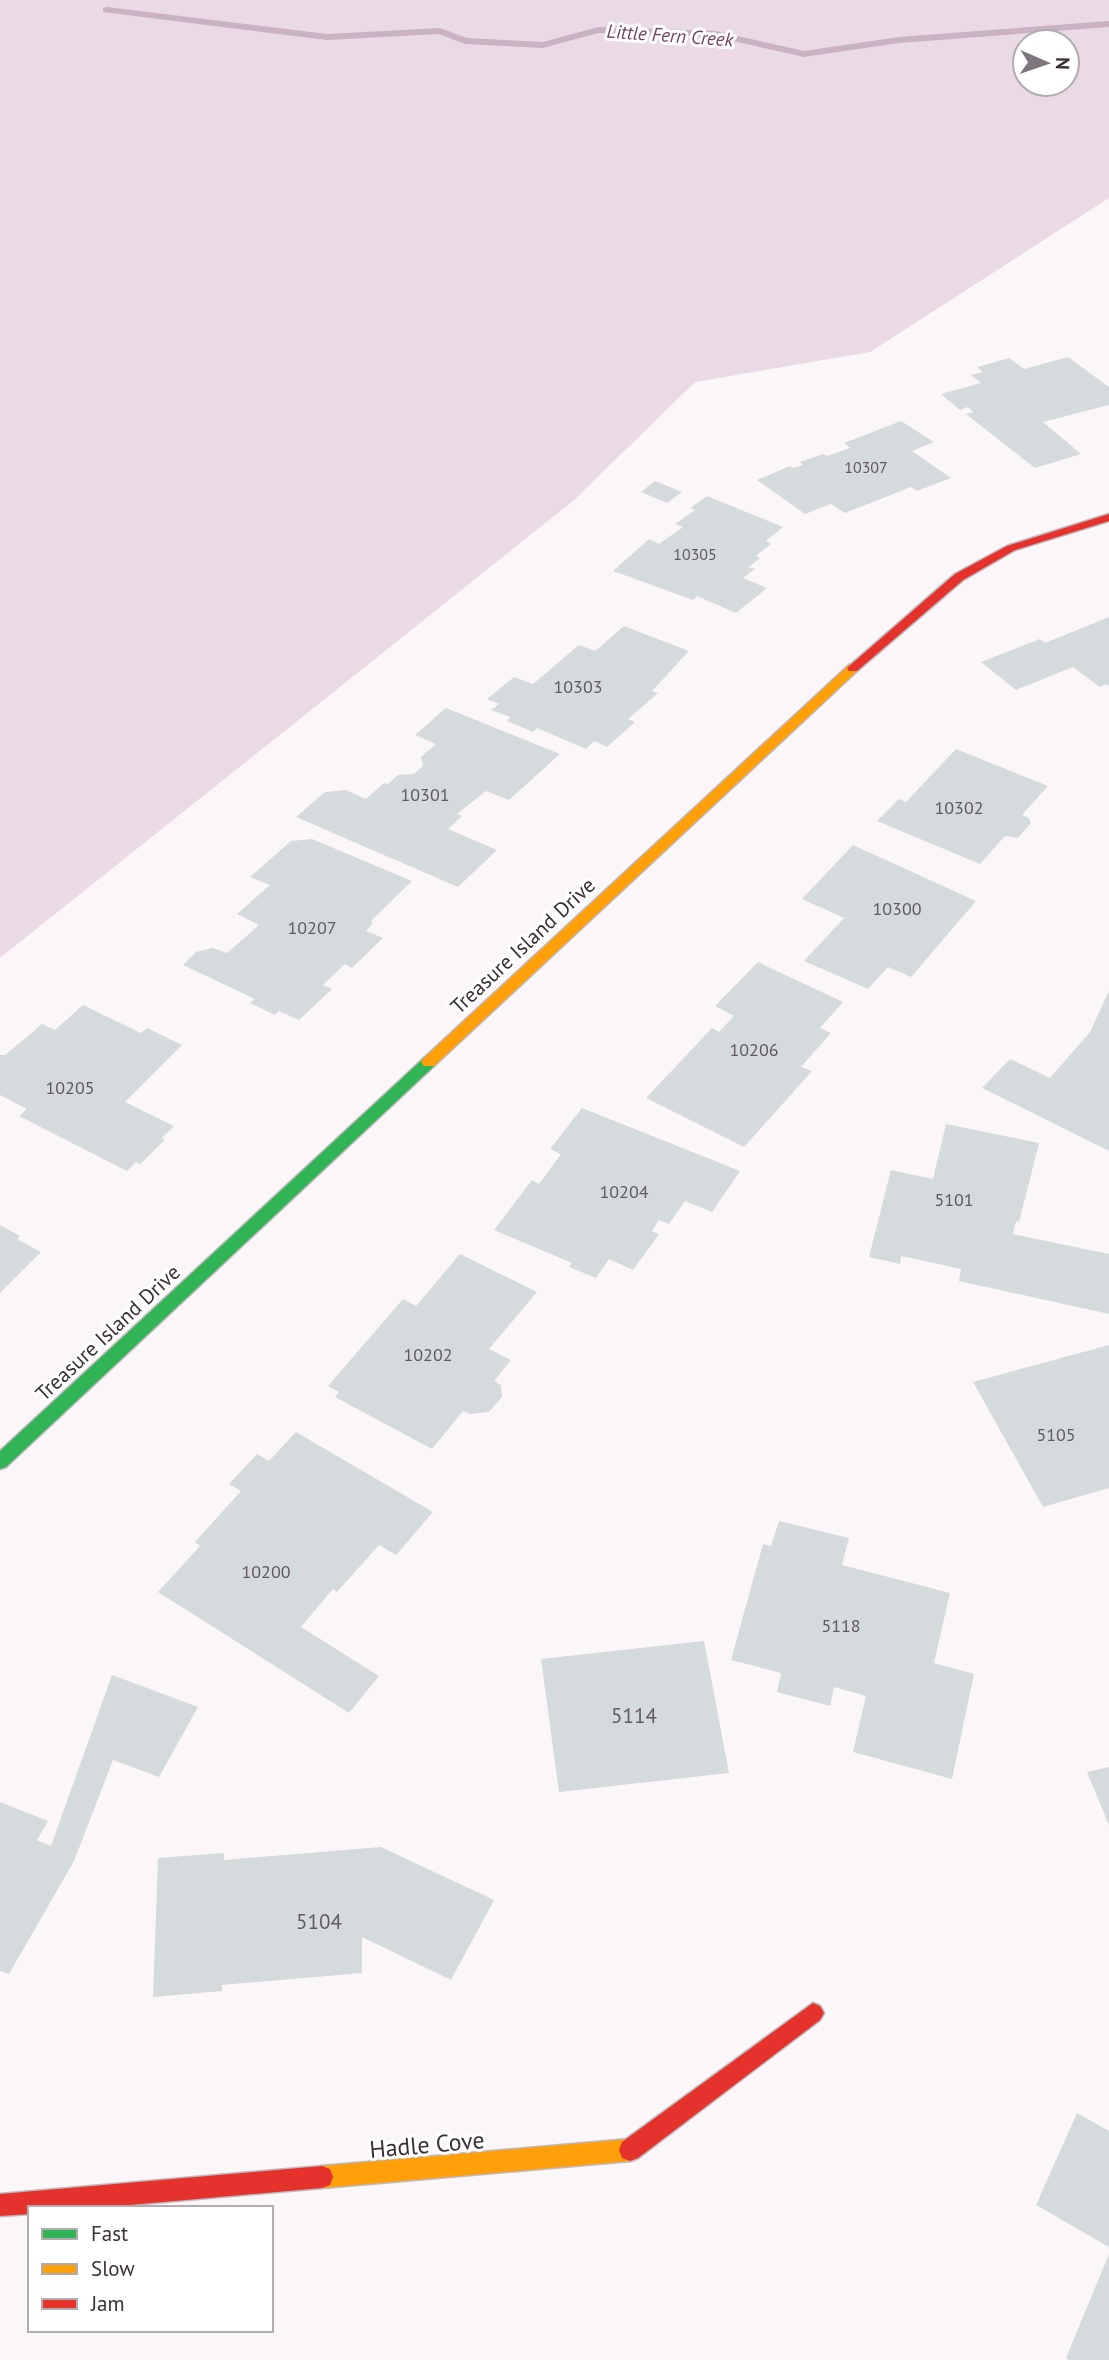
<svg xmlns="http://www.w3.org/2000/svg" width="1109" height="2360" font-family="'PT Sans',sans-serif">
	<style>
		.green { fill: #e9dae5; fill-rule: evenodd }
		.lines { fill: none; stroke-linecap: round; stroke-linejoin: round }
		.stream { fill: #c9b2c2; fill-rule: evenodd }
		.building { fill: #d5dadc }
		.fast-casing { stroke: #bfb8bc; stroke-width: 3 }
		.slow-casing { stroke: #bfb8bc; stroke-width: 3 }
		.jam-casing { stroke: #bfb8bc; stroke-width: 3 }
		.fast { fill: #30b455; fill-rule: evenodd }
		.slow { fill: #ff9f0a; fill-rule: evenodd }
		.jam { fill: #e5322d; fill-rule: evenodd }
		.labels { text-anchor: middle; stroke-width: 6; stroke-linejoin: round; paint-order: stroke }
		.far-number-label { font-size: 16px; fill: #625a61 }
		.number-label { font-size: 18px; fill: #625a61 }
		.far-water-label { font-size: 19px; font-style: italic; fill: #6f4363; stroke: #fff }
		.street-label { font-size: 21px; fill: #3b3038; stroke: #fff }
		.near-number-label { font-size: 21px; fill: #625a61 }
		.near-street-label { font-size: 24px; fill: #3b3038; stroke: #fff }
	</style>
	<rect width="100%" height="100%" fill="#fbf7f9"/>
	<!-- green -->
	<path class="green" d="M0 0H1109V198L870 352 695 382 573 501 0 958ZM1025 42H1067V84H1025Z"/>
	<g class="lines">
		<!-- stream -->
		<path class="stream" d="M107 7 327 34 440 28 467 38 543 42 598 27 716 31 804 51 899 37 1109 21V27L899 43 804 57 716 37 598 33 543 48 465 44 439 34 327 40 103 12V8Z"/>
	</g>
	<!-- building -->
	<g class="building">
		<path d="M1068 357 1109 387V405L1043 422 1081 454 1035 468 966 414 973 412 968 407 960 410 941 394 981 383 971 375 983 372 977 367 1009 358 1024 369Z"/>
		<path d="M901 421 934 442 912 451 951 478 917 491 911 487 845 513 831 504 805 514 757 480 790 466 793 468 803 465 800 462 823 454 827 456 850 448 844 443Z"/>
		<path d="M655 481 682 492 667 503 641 492Z"/>
		<path d="M707 496 783 527 766 541 771 544 756 556 760 558 749 567 755 569 743 578 767 588 736 613 697 596 693 600 613 571 649 539 659 544 683 527 675 524 695 510 690 508Z"/>
		<path d="M1109 617V686L1106 684 1100 687 1073 667 1016 690 981 662 1040 639 1045 643Z"/>
		<path d="M624 626 689 651 652 691 658 693 628 719 635 722 607 747 594 741 586 749 537 728 533 732 507 721 510 717 491 710 499 704 487 699 514 677 533 684 579 645 595 651Z"/>
		<path d="M446 708 560 754 509 800 486 791 457 814 462 816 448 829 497 850 458 887 296 817 325 792 346 790 366 799 384 783 388 784 398 775 414 774 423 766 421 757 436 744 415 735Z"/>
		<path d="M956 749 1048 786 1022 815 1029 818 1031 823 1018 838 1005 836 980 864 877 821 899 799 906 802Z"/>
		<path d="M312 839 412 881 371 921 373 923 366 931 383 938 352 968 345 964 323 985 332 989 299 1020 279 1011 275 1015 250 1003 255 999 183 965 196 952 213 948 227 953 259 925 237 914 270 885 250 877 291 841Z"/>
		<path d="M853 845 976 901 911 977 888 967 868 989 804 961 844 918 802 899Z"/>
		<path d="M758 962 843 1002 820 1028 831 1033 801 1067 812 1071 744 1147 646 1098 712 1028 719 1032 734 1016 715 1006Z"/>
		<path d="M1109 991V1151L982 1088 1010 1059 1050 1078 1090 1032Z"/>
		<path d="M83 1005 141 1033 147 1028 182 1045 125 1102 174 1126 162 1138 165 1140 140 1164 136 1162 127 1171 19 1116 27 1109 0 1095V1055H5L42 1024 55 1030Z"/>
		<path d="M582 1108 740 1171 712 1212 685 1201 669 1224 659 1220 652 1231 659 1234 633 1270 609 1259 596 1278 569 1267 572 1263 494 1230 532 1180 539 1184 561 1154 550 1149Z"/>
		<path d="M946 1124 1039 1143 1019 1222 1016 1221 1013 1234 1109 1254V1314L959 1281 961 1269 901 1256 900 1264 869 1257 891 1170 933 1179Z"/>
		<path d="M0 1225 20 1236 17 1239 41 1252 0 1293Z"/>
		<path d="M460 1254 537 1292 489 1349 511 1360 494 1381 501 1385 502 1397 489 1412 470 1414 463 1411 432 1449 335 1397 339 1392 328 1386 403 1299 416 1306Z"/>
		<path d="M1109 1345V1488L1043 1507 973 1382Z"/>
		<path d="M296 1432 433 1512 396 1555 379 1545 337 1592 333 1589 301 1627 379 1676 349 1713 158 1592 200 1546 195 1542 241 1491 229 1484 257 1454 269 1461Z"/>
		<path d="M779 1521 849 1538 842 1565 950 1593 934 1663 974 1674 952 1779 853 1752 866 1696 834 1687 830 1706 777 1692 781 1673 731 1660 763 1544 771 1546Z"/>
		<path d="M704 1641 729 1773 559 1792 541 1659Z"/>
		<path d="M112 1675 198 1707 159 1777 113 1760 74 1861 9 1974 0 1971V1802L48 1821 37 1840 51 1846Z"/>
		<path d="M1109 1767V1825L1087 1772Z"/>
		<path d="M381 1847 494 1900 451 1980 362 1937V1973L222 1985V1991L153 1997 158 1858 224 1853V1860Z"/>
		<path d="M1077 2113 1109 2131V2247L1036 2205Z"/>
		<path d="M1109 2254V2360H1069L1066 2358Z"/>
	</g>
	<g class="lines">
		<!-- fast casing -->
		<g class="fast-casing">
			<path id="fast" d="M429 1057 434 1058 437 1062 434 1066 6 1467 0 1469V1451L424 1058Z"/>
		</g>
		<!-- slow casing -->
		<g class="slow-casing">
			<g id="slow">
				<path d="M853 664 857 665V671L434 1066H424L421 1062 424 1058 849 665Z"/>
				<path d="M630 2139 638 2142 641 2150 638 2158 630 2161 322 2188 314 2185 311 2177 314 2169 322 2166Z"/>
			</g>
		</g>
		<!-- jam casing -->
		<g class="jam-casing">
			<g id="jam">
				<path d="M1109 514V521L1015 550 963 580 857 671H849L847 668 955 574 1007 546Z"/>
				<path d="M813 2003 820 2006 824 2013 820 2020 638 2158 630 2161 622 2158 619 2150 622 2142Z"/>
				<path d="M322 2166 330 2169 333 2177 330 2185 322 2188 96 2208H30V2214L0 2216V2194Z"/>
			</g>
		</g>
		<!-- fast -->
		<use href="#fast" class="fast"/>
		<!-- slow -->
		<use href="#slow" class="slow"/>
		<!-- jam -->
		<use href="#jam" class="jam"/>
	</g>
	<g class="labels">
		<!-- far-number labels -->
		<g class="far-number-label">
			<text x="866" y="473">10307</text>
			<text x="695" y="560">10305</text>
		</g>
		<!-- number labels -->
		<g class="number-label">
			<text x="578" y="693">10303</text>
			<text x="425" y="801">10301</text>
			<text x="959" y="814">10302</text>
			<text x="897" y="915">10300</text>
			<text x="312" y="934">10207</text>
			<text x="754" y="1056">10206</text>
			<text x="70" y="1094">10205</text>
			<text x="624" y="1198">10204</text>
			<text x="954" y="1206">5101</text>
			<text x="428" y="1361">10202</text>
			<text x="1056" y="1441">5105</text>
			<text x="266" y="1578">10200</text>
			<text x="841" y="1632">5118</text>
		</g>
		<!-- far-water labels -->
		<g class="far-water-label">
			<text transform="translate(670 35) rotate(4)" y="7">Little Fern Creek</text>
		</g>
		<!-- street labels -->
		<g class="street-label">
			<text transform="translate(523 946) rotate(-43)" y="7">Treasure Island Drive</text>
			<text transform="translate(108 1333) rotate(-43)" y="7">Treasure Island Drive</text>
		</g>
		<!-- near-number labels -->
		<g class="near-number-label">
			<text x="634" y="1723">5114</text>
			<text x="319" y="1929">5104</text>
		</g>
		<!-- near-street labels -->
		<g class="near-street-label">
			<text transform="translate(427 2145) rotate(-5)" y="8">Hadle Cove</text>
		</g>
	</g>
	<!-- legend -->
	<rect x="28" y="2206" width="245" height="126" fill="#ffffff" stroke="#b1acaf" stroke-width="2"/>
	<rect x="42" y="2229" width="35" height="10" fill="#30b455" stroke="#b1acaf" stroke-width="2"/>
	<text x="91" y="2241" font-size="21" fill="#3b3038">Fast</text>
	<rect x="42" y="2264" width="35" height="10" fill="#ff9f0a" stroke="#b1acaf" stroke-width="2"/>
	<text x="91" y="2276" font-size="21" fill="#3b3038">Slow</text>
	<rect x="42" y="2299" width="35" height="10" fill="#e5322d" stroke="#b1acaf" stroke-width="2"/>
	<text x="91" y="2311" font-size="21" fill="#3b3038">Jam</text>
	<!-- north arrow -->
	<g transform="translate(1046 63) rotate(92)"><circle r="33" fill="#ffffff" stroke="#b1acaf" stroke-width="2"/>
	<path d="M0-5L12 26L0 18L-12 26Z" fill="#7e767c"/>
	<text y="-10" font-size="19" font-weight="bold" text-anchor="middle" fill="#3b3038">N</text>
	</g>
</svg>
